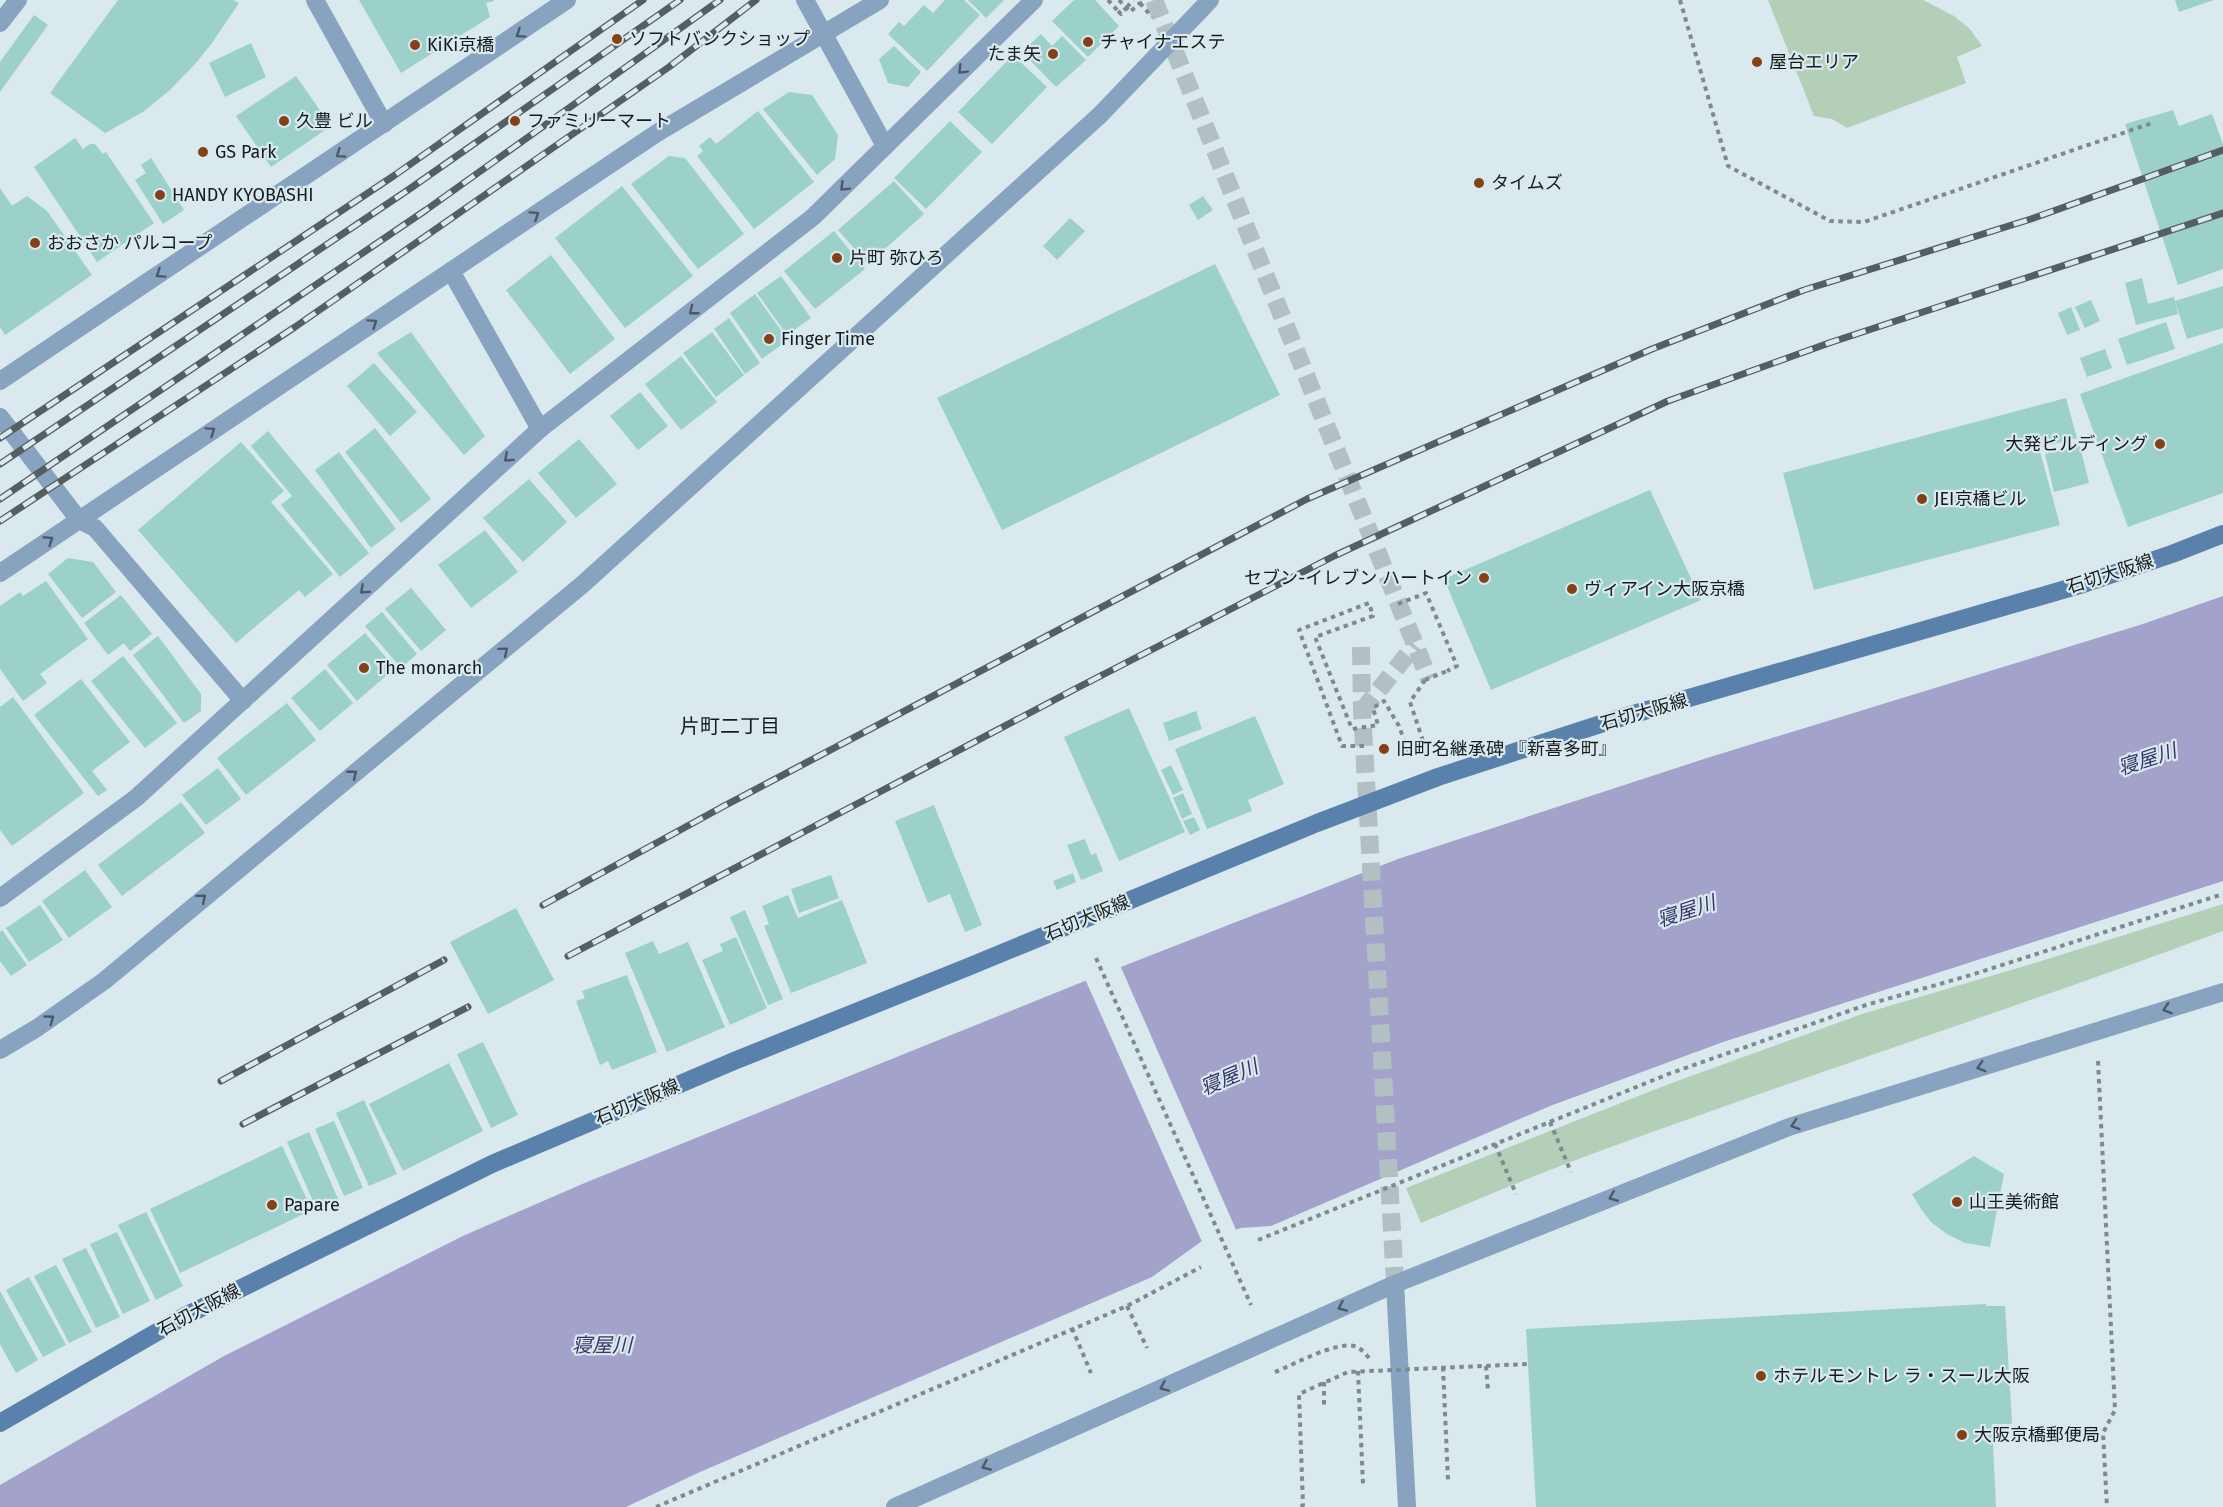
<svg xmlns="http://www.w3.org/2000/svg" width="2223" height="1507" font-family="'Fira Sans','Noto Sans JP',sans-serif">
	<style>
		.green { fill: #b3cfb7 }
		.water { fill: #a2a2ca }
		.pier { fill: #d9e9ee }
		.building { fill: #9bd1c8 }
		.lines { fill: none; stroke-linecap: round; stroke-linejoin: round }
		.pedestrian-tunnel { stroke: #b2c0c4; stroke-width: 18; stroke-dasharray: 18 9; stroke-linecap: butt }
		.path { stroke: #7e8a8d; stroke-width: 4; stroke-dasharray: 4.5 4.5; stroke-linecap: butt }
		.minor { stroke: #88a3c0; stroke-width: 18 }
		.tertiary { stroke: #88a3c0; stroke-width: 18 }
		.secondary { stroke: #5981ac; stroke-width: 18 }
		.rail-casing { stroke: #555e61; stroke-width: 7 }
		.rail { stroke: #d9e9ee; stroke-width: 4.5; stroke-dasharray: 14; stroke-linecap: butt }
		.path-bridge { stroke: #7e8a8d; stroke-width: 4; stroke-dasharray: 4.5 4.5; stroke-linecap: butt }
		.oneway { stroke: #495967 }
		.poi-dot { fill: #844016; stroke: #d9e9ee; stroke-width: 2 }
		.labels { text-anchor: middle; stroke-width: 4.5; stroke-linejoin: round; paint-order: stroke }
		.poi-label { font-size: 18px; fill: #161c1e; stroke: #d9e9ee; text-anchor: start }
		.street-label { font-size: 18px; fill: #161c1e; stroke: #d9e9ee }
		.neighbourhood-label { font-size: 20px; fill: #161c1e; stroke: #d9e9ee }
		.water-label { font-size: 20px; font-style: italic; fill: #383468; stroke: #d9e9ee }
	</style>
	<rect width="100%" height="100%" fill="#d9e9ee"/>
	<!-- green -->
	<g class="green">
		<path d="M1768 0H1923L1954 16 1970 29 1982 46 1957 57 1966 83 1847 128 1832 119 1814 116Z"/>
		<path d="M2223 904V931C2010 1010 1794 1079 1581 1158 1527 1178 1474 1201 1421 1223L1406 1188 1669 1084 1862 1014 2038 962Z"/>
	</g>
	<!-- water -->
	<path class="water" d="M2223 596V881L1723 1042 1550 1106 1271 1226 1241 1228 1202 1241 1152 1277 700 1472 626 1507H0V1485L224 1356 465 1235 587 1182 1085 981 1398 859 1707 758 2143 624Z"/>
	<!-- pier -->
	<path class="pier" d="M1120 965 1237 1232 1203 1244 1085 979Z"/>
	<!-- building -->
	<g class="building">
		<path d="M118 0H233L239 3 212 43 195 64 170 90 143 112 105 133 50 93Z"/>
		<path d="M359 0H494V1L486 3 490 17 401 73Z"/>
		<path d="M945 0H964L980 15 927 71 888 34 899 22 904 26 924 5 933 13Z"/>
		<path d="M968 0H1004L986 18Z"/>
		<path d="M1074 0H1095L1119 26 1088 57 1052 21Z"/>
		<path d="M2175 0H2214L2179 12Z"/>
		<path d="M34 15 48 25 0 92V62Z"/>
		<path d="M1041 34 1052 46 1062 36 1086 60 1056 87 1022 52Z"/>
		<path d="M251 43 266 77 225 97 209 63Z"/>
		<path d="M894 46 921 72 908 87 888 83 879 59Z"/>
		<path d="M1013 55 1047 87 992 144 958 112Z"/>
		<path d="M296 76 331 126 271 167 236 116Z"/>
		<path d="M789 92 812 95 838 135 835 159 817 175 763 109Z"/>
		<path d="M2173 110 2179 126 2212 114 2223 144V269L2178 285 2125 124Z"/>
		<path d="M758 111 814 182 754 229 697 156 703 151 699 146 710 137 716 144Z"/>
		<path d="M950 121 982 152 926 209 894 178Z"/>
		<path d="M75 138 83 149 90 144H95L103 154 106 152 154 223 97 262 34 167Z"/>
		<path d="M669 156 685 158 744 234 698 269 631 184Z"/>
		<path d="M151 158 184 210 163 224 135 180 146 173 141 165Z"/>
		<path d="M894 181 924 214 868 264 838 230Z"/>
		<path d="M622 186 693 276 625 328 555 238Z"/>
		<path d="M0 188 12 206 27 196 47 211 92 275 5 335 0 327Z"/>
		<path d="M1203 196 1213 210 1198 220 1189 205Z"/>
		<path d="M1070 218 1085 231 1057 260 1043 246Z"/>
		<path d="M834 231 865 269 815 309 784 271Z"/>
		<path d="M551 255 615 339 570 374 506 290Z"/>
		<path d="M1215 264 1280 395 1002 530 937 398Z"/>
		<path d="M781 276 811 318 787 335 757 293Z"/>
		<path d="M2142 278 2148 304 2174 297 2178 314 2136 325 2125 283Z"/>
		<path d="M2223 286V328L2187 339 2175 301Z"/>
		<path d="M755 294 788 340 762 359 730 313Z"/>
		<path d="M2091 300 2100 321 2085 328 2075 307Z"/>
		<path d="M2071 307 2080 330 2067 335 2058 313Z"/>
		<path d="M729 318 760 363 745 374 714 329Z"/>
		<path d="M2166 322 2175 349 2127 365 2118 339Z"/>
		<path d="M411 332 485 436 464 455 377 353Z"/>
		<path d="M712 332 744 375 716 397 683 353Z"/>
		<path d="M2223 343V493L2128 527 2080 394Z"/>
		<path d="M2105 349 2112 368 2087 377 2080 358Z"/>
		<path d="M681 356 717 402 681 430 645 384Z"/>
		<path d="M374 363 417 412 390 436 347 386Z"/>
		<path d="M640 392 668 426 638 450 610 416Z"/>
		<path d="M2066 398 2077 438 2039 448 2060 525 1814 590 1783 473Z"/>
		<path d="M375 428 431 499 401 523 345 452Z"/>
		<path d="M268 431 369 553 340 577 281 505 292 496 251 446Z"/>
		<path d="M579 439 617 484 576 518 538 473Z"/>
		<path d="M241 442 284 491 271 502 333 574 305 597 299 590 236 643 138 530Z"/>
		<path d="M2080 446 2089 483 2054 492 2045 454Z"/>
		<path d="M339 452 396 529 371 548 315 470Z"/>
		<path d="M529 479 567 522 523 562 483 518Z"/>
		<path d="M1650 490 1701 600 1491 690 1444 579Z"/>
		<path d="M485 530 518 572 471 608 438 565Z"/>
		<path d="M68 558 93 562 116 592 82 618 48 574Z"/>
		<path d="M46 581 88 639 40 674 47 683 23 701 0 669V606L20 592 23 596Z"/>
		<path d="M411 588 446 630 421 651 385 609Z"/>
		<path d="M121 595 152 634 130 651 124 643 108 655 84 623Z"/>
		<path d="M382 612 417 654 401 668 365 626Z"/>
		<path d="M365 633 395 668 357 701 327 665Z"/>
		<path d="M158 636 201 694V711L184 723 133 655Z"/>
		<path d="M123 656 177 723 145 748 91 681Z"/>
		<path d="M325 669 353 703 320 731 291 698Z"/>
		<path d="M81 679 130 742 92 771 107 790 98 796 34 715Z"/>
		<path d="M13 697 84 793 12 846 0 830V707Z"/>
		<path d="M287 703 316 740 246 795 217 758Z"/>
		<path d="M1129 708 1185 832 1119 861 1064 737Z"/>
		<path d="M1196 711 1202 729 1169 741 1163 723Z"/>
		<path d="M1255 716 1284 784 1248 800 1252 811 1207 829 1175 749Z"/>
		<path d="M1171 765 1183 790 1173 795 1161 770Z"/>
		<path d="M218 768 241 799 206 825 182 795Z"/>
		<path d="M1183 793 1192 814 1182 819 1173 798Z"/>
		<path d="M181 802 205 833 122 896 98 865Z"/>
		<path d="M934 805 982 925 965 932 950 894 928 903 895 821Z"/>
		<path d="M1194 817 1200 830 1190 835 1183 821Z"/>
		<path d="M1085 839 1091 855 1096 853 1103 871 1081 880 1067 845Z"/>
		<path d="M85 870 112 907 69 938 42 901Z"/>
		<path d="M1073 873 1076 882 1057 890 1053 881Z"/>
		<path d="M831 875 839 898 799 913 791 889Z"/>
		<path d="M788 895 798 918 842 900 867 963 791 993 764 926 769 924 762 906Z"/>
		<path d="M40 905 63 940 29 962 6 928Z"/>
		<path d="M516 908 554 980 488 1014 450 942Z"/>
		<path d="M745 910 783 999 768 1005 730 917Z"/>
		<path d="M2 930 27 965 11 976 0 961V932Z"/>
		<path d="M736 937 767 1008 730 1025 702 960 723 951 720 944Z"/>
		<path d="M653 941 659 954 688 942 725 1027 667 1052 625 953Z"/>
		<path d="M627 975 657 1052 612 1070 608 1061 600 1065 576 1001 585 998 582 991Z"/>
		<path d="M483 1042 518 1115 491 1128 457 1054Z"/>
		<path d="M449 1063 483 1131 403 1171 369 1104Z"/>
		<path d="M364 1100 397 1174 369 1186 336 1113Z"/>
		<path d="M334 1121 363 1188 344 1196 315 1129Z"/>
		<path d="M309 1132 338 1199 316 1208 287 1142Z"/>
		<path d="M282 1146 312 1210 180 1273 150 1209Z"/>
		<path d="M1974 1156 2004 1174 1990 1247 1965 1243 1947 1234 1932 1223 1921 1209 1912 1194Z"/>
		<path d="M146 1212 183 1286 156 1300 118 1225Z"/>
		<path d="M117 1232 150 1301 123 1314 90 1244Z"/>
		<path d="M86 1248 120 1317 96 1328 62 1259Z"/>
		<path d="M56 1265 92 1332 69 1343 34 1276Z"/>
		<path d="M29 1277 66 1345 43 1357 6 1290Z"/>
		<path d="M0 1291 38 1360 16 1373 0 1344Z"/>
		<path d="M1986 1304V1306H2005L2012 1424H1992L1996 1507H1536L1526 1329Z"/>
	</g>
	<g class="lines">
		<!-- pedestrian-tunnel -->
		<g class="pedestrian-tunnel">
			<path d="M1154 0 1429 679"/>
			<path d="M1361 647 1362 711 1396 1299"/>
			<path d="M1362 711 1415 645"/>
		</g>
		<!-- path -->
		<g class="path">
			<path d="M1108 0 1118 11"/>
			<path d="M1119 0 1130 12 1140 3 1139 0"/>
			<path d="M1680 0 1728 166 1830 221 1864 222 2152 123"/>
			<path d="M1140 3 1152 17"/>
			<path d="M1127 7 1133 0"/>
			<path d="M1398 604 1426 593 1457 666 1447 671"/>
			<path d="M1425 680 1410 702 1426 750"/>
			<path d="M1364 746H1342L1299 630 1369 603 1373 616 1315 637 1352 729 1378 725 1373 708 1384 701 1399 726 1410 757"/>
			<path d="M1096 958 1251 1305"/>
			<path d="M2098 1061 2115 1410 2103 1433 2107 1507"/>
			<path d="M1550 1122 1571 1172"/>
			<path d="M1495 1144 1516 1194"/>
			<path d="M1258 1240 1671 1073 1866 1005 1971 975 2223 894"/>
			<path d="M1127 1306 1147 1348"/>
			<path d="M1072 1328 1091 1373"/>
			<path d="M1486 1366 1488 1390"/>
			<path d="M1443 1367 1448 1480"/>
			<path d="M1358 1371 1363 1484"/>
			<path d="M1275 1372C1295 1364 1334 1342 1354 1346 1361 1348 1365 1353 1369 1358"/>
			<path d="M1324 1382V1409"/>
			<path d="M656 1507 1127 1306 1201 1267"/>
		</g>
		<!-- minor -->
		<g class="minor">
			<path d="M0 23 18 0"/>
			<path d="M0 381 567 0"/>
			<path d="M0 417 79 520"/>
			<path d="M0 573 657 133 880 0"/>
			<path d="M0 898 136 798 540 429 813 217 1034 0"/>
			<path d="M0 1050 37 1028 104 981 583 584 1100 115 1210 0"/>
			<path d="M895 1507 1395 1284"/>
		</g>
		<!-- tertiary -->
		<g class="tertiary">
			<path d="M315 0 384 124"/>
			<path d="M805 0 885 146"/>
			<path d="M451 271 540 429"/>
			<path d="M79 520 95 528 243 701"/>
			<path d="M1407 1507 1395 1284 1789 1127 2223 992"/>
		</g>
		<!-- secondary -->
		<path class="secondary" d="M0 1423 183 1317 492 1164 734 1061 968 967 1317 823 1438 777 1613 720 2083 584 2172 554 2223 534"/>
		<!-- rail casing -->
		<g class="rail-casing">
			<g id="rail">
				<path d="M0 438 395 175 643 0"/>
				<path d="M0 464 408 190 680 0"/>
				<path d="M0 499 426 210 720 0"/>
				<path d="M0 521 295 327 669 67 756 0"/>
				<path d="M543 905 724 806 1307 499 1652 349 1804 290 2031 219 2223 150"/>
				<path d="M568 956 1077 688 1334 556 1668 401 1829 343 2223 213"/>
				<path d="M221 1081 444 960"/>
				<path d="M243 1124 468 1007"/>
			</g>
		</g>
		<!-- rail -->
		<use href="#rail" class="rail"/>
		<!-- path-bridge -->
		<g class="path-bridge">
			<path d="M1118 11 1121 14 1127 7"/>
			<path d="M1425 680 1447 671"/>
			<path d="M1301 1507 1303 1505 1299 1394 1348 1372 1528 1364"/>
		</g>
	</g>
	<!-- one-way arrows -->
	<defs><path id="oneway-chevron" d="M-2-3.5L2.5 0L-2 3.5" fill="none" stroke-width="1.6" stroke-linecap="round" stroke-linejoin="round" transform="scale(1.5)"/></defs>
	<g class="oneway">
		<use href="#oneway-chevron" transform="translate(520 34) rotate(146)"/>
		<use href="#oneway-chevron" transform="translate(962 70) rotate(135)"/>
		<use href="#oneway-chevron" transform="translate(340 154) rotate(146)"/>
		<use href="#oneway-chevron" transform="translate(844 187) rotate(135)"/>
		<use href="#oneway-chevron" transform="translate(535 215) rotate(-34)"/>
		<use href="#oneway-chevron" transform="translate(160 274) rotate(146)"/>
		<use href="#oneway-chevron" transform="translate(693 311) rotate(142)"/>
		<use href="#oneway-chevron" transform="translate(373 323) rotate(-34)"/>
		<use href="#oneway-chevron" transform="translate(211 431) rotate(-34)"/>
		<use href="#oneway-chevron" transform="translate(508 458) rotate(138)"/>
		<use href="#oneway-chevron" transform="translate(49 540) rotate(-34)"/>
		<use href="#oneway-chevron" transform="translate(364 590) rotate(138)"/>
		<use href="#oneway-chevron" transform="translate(504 651) rotate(-40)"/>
		<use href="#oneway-chevron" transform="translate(353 774) rotate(-39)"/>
		<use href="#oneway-chevron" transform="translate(202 898) rotate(-40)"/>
		<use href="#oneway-chevron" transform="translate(2167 1009) rotate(162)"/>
		<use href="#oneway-chevron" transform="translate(50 1019) rotate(-36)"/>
		<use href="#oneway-chevron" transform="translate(1981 1067) rotate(163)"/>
		<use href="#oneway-chevron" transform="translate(1795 1125) rotate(162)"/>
		<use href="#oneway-chevron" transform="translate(1613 1197) rotate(158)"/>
		<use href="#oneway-chevron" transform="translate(1342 1307) rotate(156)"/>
		<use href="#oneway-chevron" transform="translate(1164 1387) rotate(156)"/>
		<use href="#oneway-chevron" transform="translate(986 1466) rotate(156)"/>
	</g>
	<!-- markers -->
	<g class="poi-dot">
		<circle cx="617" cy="39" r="6"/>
		<circle cx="1088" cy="42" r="6"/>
		<circle cx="415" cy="45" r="6"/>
		<circle cx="1053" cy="54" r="6"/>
		<circle cx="1757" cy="62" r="6"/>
		<circle cx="284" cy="121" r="6"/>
		<circle cx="515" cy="121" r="6"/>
		<circle cx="203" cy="152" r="6"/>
		<circle cx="1479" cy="183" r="6"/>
		<circle cx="160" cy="195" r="6"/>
		<circle cx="35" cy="243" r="6"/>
		<circle cx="837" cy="258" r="6"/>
		<circle cx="769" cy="339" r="6"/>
		<circle cx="2160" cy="444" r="6"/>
		<circle cx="1922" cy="499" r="6"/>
		<circle cx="1484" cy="578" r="6"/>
		<circle cx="1572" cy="589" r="6"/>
		<circle cx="364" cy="668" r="6"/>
		<circle cx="1384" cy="749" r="6"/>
		<circle cx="1957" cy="1202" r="6"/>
		<circle cx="272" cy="1205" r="6"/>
		<circle cx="1761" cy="1376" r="6"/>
		<circle cx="1962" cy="1435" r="6"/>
	</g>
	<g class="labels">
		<!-- poi labels -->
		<g class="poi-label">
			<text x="629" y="45">ソフトバンクショップ</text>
			<text x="1100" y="48">チャイナエステ</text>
			<text x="427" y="51">KiKi京橋</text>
			<text x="1041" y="60" text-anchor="end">たま矢</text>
			<text x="1769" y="68">屋台エリア</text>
			<text x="296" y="127">久豊 ビル</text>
			<text x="527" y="127">ファミリーマート</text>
			<text x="215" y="158">GS Park</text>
			<text x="1491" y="189">タイムズ</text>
			<text x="172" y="201">HANDY KYOBASHI</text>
			<text x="47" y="249">おおさか パルコープ</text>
			<text x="849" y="264">片町 弥ひろ</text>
			<text x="781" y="345">Finger Time</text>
			<text x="2148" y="450" text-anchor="end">大発ビルディング</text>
			<text x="1934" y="505">JEI京橋ビル</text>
			<text x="1472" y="584" text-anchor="end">セブン-イレブン ハートイン</text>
			<text x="1584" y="595">ヴィアイン大阪京橋</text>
			<text x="376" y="674">The monarch</text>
			<text x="1396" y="755">旧町名継承碑 『新喜多町』</text>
			<text x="1969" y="1208">山王美術館</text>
			<text x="284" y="1211">Papare</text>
			<text x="1773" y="1382">ホテルモントレ ラ・スール大阪</text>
			<text x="1974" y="1441">大阪京橋郵便局</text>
		</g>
		<!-- street labels -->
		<g class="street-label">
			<text transform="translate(2110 574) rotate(-18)" y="6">石切大阪線</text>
			<text transform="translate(1644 712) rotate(-16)" y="6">石切大阪線</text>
			<text transform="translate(1087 918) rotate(-23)" y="6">石切大阪線</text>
			<text transform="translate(637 1102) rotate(-23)" y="6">石切大阪線</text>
			<text transform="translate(199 1310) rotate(-28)" y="6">石切大阪線</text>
		</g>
		<!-- neighbourhood labels -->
		<g class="neighbourhood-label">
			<text x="730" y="733">片町二丁目</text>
		</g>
		<!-- water labels -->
		<g class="water-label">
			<text transform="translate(2147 759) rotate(-18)" y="7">寝屋川</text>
			<text transform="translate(1686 911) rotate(-18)" y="7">寝屋川</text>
			<text transform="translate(1229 1077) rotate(-23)" y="7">寝屋川</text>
			<text x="602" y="1352">寝屋川</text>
		</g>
	</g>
</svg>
